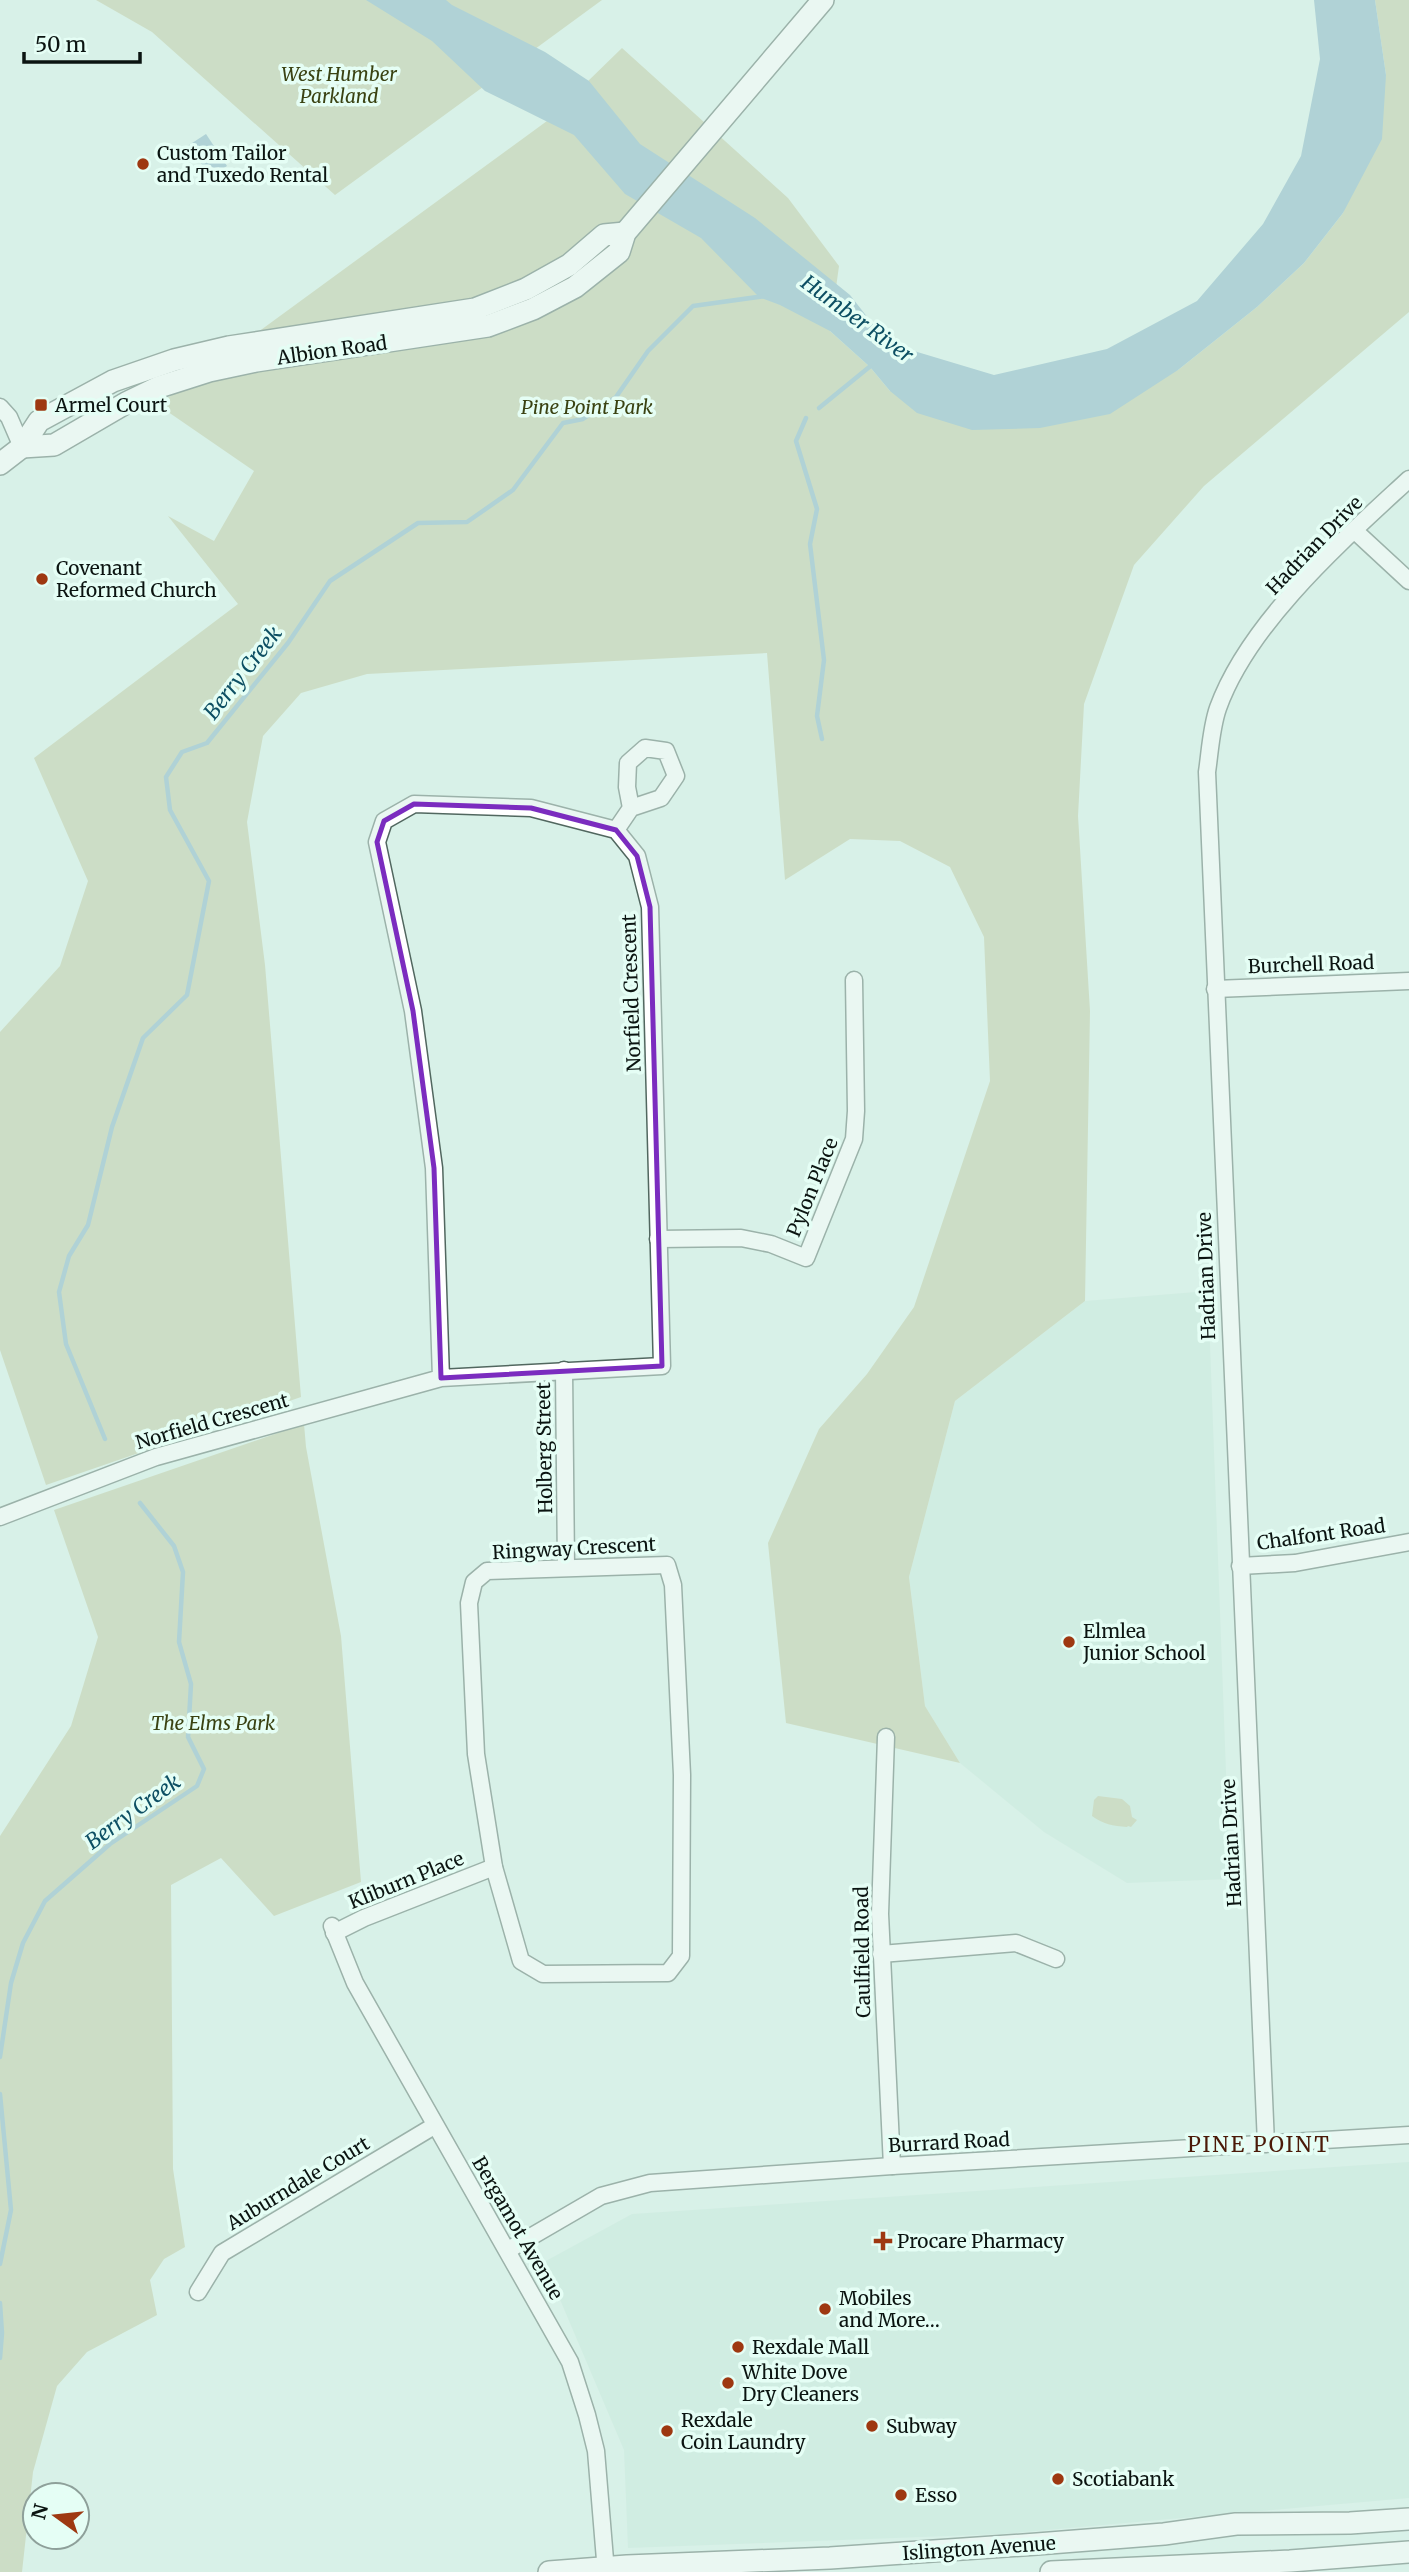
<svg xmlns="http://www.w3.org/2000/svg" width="1409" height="2572" font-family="Merriweather,serif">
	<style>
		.built { fill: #c6e8dc }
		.green { fill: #bdc69d }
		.water { fill: #7eaec1 }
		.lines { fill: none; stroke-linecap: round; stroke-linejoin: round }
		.stream { stroke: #7eaec1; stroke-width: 4.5 }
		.street-casing { stroke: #51675f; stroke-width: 19 }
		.secondary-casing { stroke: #51675f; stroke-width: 24 }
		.street { stroke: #fff; stroke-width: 16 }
		.secondary { stroke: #fff; stroke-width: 21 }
		.marked { fill: none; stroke: #7b2cbf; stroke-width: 5; stroke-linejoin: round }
		.poi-dot { fill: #9e3811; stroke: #e5fef5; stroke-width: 2.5 }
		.labels { text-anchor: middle; stroke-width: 7; stroke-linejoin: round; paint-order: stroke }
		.park-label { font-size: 19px; font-style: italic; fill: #3a4212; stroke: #e5fef5 }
		.poi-label { font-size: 19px; fill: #0b1411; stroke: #e5fef5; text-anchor: start }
		.street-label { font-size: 19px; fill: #0b1411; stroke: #e5fef5 }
		.water-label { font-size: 21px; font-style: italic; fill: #0d4f63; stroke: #e5fef5 }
		.neighbourhood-label { font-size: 21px; letter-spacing: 2px; fill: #4b1a08; stroke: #e5fef5 }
	</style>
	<rect width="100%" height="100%" fill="#d8f1e8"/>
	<!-- built -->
	<g class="built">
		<path d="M1208 1291 1230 1879 1127 1883 1044 1832 960 1763 925 1706 909 1577 955 1401 1085 1301Z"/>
		<path d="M1409 2162V2498L1002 2534 628 2548 624 2450 544 2262 632 2214Z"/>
	</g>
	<!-- green -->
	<g class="green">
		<path d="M96 0H602L335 195 152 32Z"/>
		<path d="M1375 0H1409V312L1204 486 1134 565 1084 704 1078 816 1090 1011 1085 1301 955 1401 909 1577 925 1706 960 1763 786 1723 768 1543 819 1429 867 1374 914 1307 990 1081 984 937 950 867 900 841 850 839 785 880 767 653 367 674 301 693 263 736 247 822 265 965 301 1397 46 1485 0 1350V1032L60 966 88 881 34 758 238 604 168 516 214 541 254 471 158 405 547 121 622 48 788 198 839 266 830 331 870 367 890 391 1178 370 1257 307 1304 263 1343 213 1386 75Z"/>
		<path d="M304 1424 306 1447 341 1636 361 1882 274 1916 221 1858 171 1885 173 2169 185 2247 164 2259 150 2280 157 2315 87 2352 57 2386 33 2472 22 2572H0V1836L71 1726 98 1637 54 1510Z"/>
		<path d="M1098 1796 1122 1799 1130 1806 1132 1817 1137 1820 1131 1827 1128 1826 1127 1827C1113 1826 1103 1824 1092 1816L1094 1800Z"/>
	</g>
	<!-- water -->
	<g class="water">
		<path d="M366 0H446L452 5 545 52 589 81 640 144 755 218 850 295 879 332 904 348 994 375 1107 349 1197 301 1263 224 1301 156 1320 59 1314 0H1375L1386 75 1382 139 1343 213 1304 263 1257 307 1178 370 1110 414 1040 428 972 430 917 413 890 391 870 367 830 331 780 305 759 297 701 238 625 194 574 135 485 91 432 41Z"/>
		<path d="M206 134 227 166 210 177 189 145Z"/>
	</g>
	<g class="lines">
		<!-- stream -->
		<g class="stream">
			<path d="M819 408 873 364"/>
			<path d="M806 418 796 441 817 509 810 544 824 660 817 716 822 739"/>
			<path d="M105 1439 66 1344 59 1292 69 1256 88 1225 112 1127 143 1038 187 995 209 881 170 810 166 777 182 752 207 743 288 643 330 581 418 523 467 522 513 490 563 423 583 419 616 397 648 351 693 306 765 296"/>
			<path d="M0 2057 11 1983 23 1943 45 1901 110 1844 197 1786 204 1769 188 1737 191 1684 179 1642 183 1572 174 1546 140 1503"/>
			<path d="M0 2094 11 2210 0 2264"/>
			<path d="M0 2303 2 2333 0 2358"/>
		</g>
		<!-- street casing -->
		<g class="street-casing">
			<g id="street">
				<path d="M0 407 9 417 22 447"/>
				<path d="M1355 531 1409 581"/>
				<path d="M616 830 631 808 661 798 676 776 666 751 645 748 628 763 627 787 631 808"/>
				<path d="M1215 989 1409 981"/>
				<path d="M658 1239 741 1238 771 1244 806 1258 854 1139 856 1111 854 980"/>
				<path d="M564 1370 566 1567"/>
				<path d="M0 1517 156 1457 441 1378 662 1366 650 907 637 856 616 830 531 808 414 804 384 821 377 842 413 1011 434 1168 441 1378"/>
				<path d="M667 1565 673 1585 682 1775 681 1956 668 1973 543 1974 521 1961 494 1867 476 1754 469 1603 474 1582 487 1571Z"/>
				<path d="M1240 1566 1295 1563 1409 1542"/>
				<path d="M886 1737 880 1914 892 2166"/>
				<path d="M332 1926 355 1983 570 2362 587 2415 596 2451 606 2572"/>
				<path d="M334 1933 364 1918 494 1867"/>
				<path d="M881 1954 1016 1943 1056 1959"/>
				<path d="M1266 2144 1207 772C1210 752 1211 728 1218 708 1249 622 1342 541 1409 479"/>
				<path d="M508 2250 601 2196 650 2183 892 2166 1409 2135"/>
				<path d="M198 2292 222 2253 434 2126"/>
			</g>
		</g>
		<!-- secondary casing -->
		<g class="secondary-casing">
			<g id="secondary">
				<path d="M22 447 54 445 126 403 159 387 209 371 256 361 488 326 533 309 575 287 619 252 625 233 823 0"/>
				<path d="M0 464 22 447 39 421 113 381 174 360 229 347 475 309 526 289 569 265 604 235 625 233"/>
				<path d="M549 2572 627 2566 830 2558 1037 2544 1164 2534 1236 2524 1350 2523 1409 2519"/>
				<path d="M1051 2572 1290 2561 1409 2552"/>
			</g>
		</g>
		<!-- street -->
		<use href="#street" class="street"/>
		<!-- secondary -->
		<use href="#secondary" class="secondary"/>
	</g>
	<!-- marked area -->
	<path d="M0 0H1409V2572H0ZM414 804 531 808 616 830 637 856 650 907 662 1366 441 1378 434 1168 413 1011 377 842 384 821Z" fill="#d8f1e8" fill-opacity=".55" fill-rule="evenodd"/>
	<path class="marked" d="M414 804 531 808 616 830 637 856 650 907 662 1366 441 1378 434 1168 413 1011 377 842 384 821Z"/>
	<!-- markers -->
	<g class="poi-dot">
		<circle cx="143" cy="164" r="7"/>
		<rect x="34" y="398" width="14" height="14" rx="3.5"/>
		<circle cx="42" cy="579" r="7"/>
		<circle cx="1069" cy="1642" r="7"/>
		<path d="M879.5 2230.5h7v7h7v7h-7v7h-7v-7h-7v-7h7z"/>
		<circle cx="825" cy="2309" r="7"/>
		<circle cx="738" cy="2347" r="7"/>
		<circle cx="728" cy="2383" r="7"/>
		<circle cx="872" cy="2426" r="7"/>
		<circle cx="667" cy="2431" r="7"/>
		<circle cx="1058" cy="2479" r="7"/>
		<circle cx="901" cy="2495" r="7"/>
	</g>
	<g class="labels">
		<!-- park labels -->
		<g class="park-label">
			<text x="339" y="81">West Humber<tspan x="339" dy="22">Parkland</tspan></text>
			<text x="587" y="414">Pine Point Park</text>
			<text x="213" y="1730">The Elms Park</text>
		</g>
		<!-- poi labels -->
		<g class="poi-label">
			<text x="157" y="160">Custom Tailor<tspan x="157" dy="22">and Tuxedo Rental</tspan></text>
			<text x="55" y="412">Armel Court</text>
			<text x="56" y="575">Covenant<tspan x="56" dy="22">Reformed Church</tspan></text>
			<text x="1083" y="1638">Elmlea<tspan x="1083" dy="22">Junior School</tspan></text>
			<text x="897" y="2248">Procare Pharmacy</text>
			<text x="839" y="2305">Mobiles<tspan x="839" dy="22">and More…</tspan></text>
			<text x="752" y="2354">Rexdale Mall</text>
			<text x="742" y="2379">White Dove<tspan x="742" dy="22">Dry Cleaners</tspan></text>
			<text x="681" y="2427">Rexdale<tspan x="681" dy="22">Coin Laundry</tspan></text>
			<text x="886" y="2433">Subway</text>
			<text x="1072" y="2486">Scotiabank</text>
			<text x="915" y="2502">Esso</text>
		</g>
		<!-- street labels -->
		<g class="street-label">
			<text transform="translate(332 350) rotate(-8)" y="7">Albion Road</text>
			<text transform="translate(1314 545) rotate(-46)" y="7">Hadrian Drive</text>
			<text transform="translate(1311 964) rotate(-2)" y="7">Burchell Road</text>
			<text transform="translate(631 993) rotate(-92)" y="7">Norfield Crescent</text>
			<text transform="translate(812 1187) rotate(-68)" y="7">Pylon Place</text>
			<text transform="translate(1206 1276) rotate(-92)" y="7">Hadrian Drive</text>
			<text transform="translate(212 1421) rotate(-16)" y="7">Norfield Crescent</text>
			<text transform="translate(544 1448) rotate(-91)" y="7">Holberg Street</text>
			<text transform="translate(1321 1534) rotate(-8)" y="7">Chalfont Road</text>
			<text transform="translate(574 1548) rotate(-3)" y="7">Ringway Crescent</text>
			<text transform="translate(1231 1843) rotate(-93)" y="7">Hadrian Drive</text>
			<text transform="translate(406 1880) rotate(-22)" y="7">Kliburn Place</text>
			<text transform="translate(862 1952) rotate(-91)" y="7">Caulfield Road</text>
			<text transform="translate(949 2142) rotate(-3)" y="7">Burrard Road</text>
			<text transform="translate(298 2183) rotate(-31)" y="7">Auburndale Court</text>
			<text transform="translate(518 2228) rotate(60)" y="7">Bergamot Avenue</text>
			<text transform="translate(979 2548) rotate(-4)" y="7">Islington Avenue</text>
		</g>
		<!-- water labels -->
		<g class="water-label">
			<text transform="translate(857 319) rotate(36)" y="7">Humber River</text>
			<text transform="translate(243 673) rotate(-52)" y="7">Berry Creek</text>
			<text transform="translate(133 1812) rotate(-36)" y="7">Berry Creek</text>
		</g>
		<!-- neighbourhood labels -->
		<g class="neighbourhood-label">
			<text x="1259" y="2152">PINE POINT</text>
		</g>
	</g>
	<!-- north arrow -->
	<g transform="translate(56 2516) rotate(285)"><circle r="33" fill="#e5fef5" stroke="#8ea09a" stroke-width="2"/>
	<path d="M0-5L12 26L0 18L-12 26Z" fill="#9e3811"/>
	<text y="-10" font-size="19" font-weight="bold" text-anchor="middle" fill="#0b1411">N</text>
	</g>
	<!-- scale -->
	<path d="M24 52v10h116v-10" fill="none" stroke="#0b1411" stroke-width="3.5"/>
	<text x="35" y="52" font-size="21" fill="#0b1411" stroke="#e5fef5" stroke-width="5" paint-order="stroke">50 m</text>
</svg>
